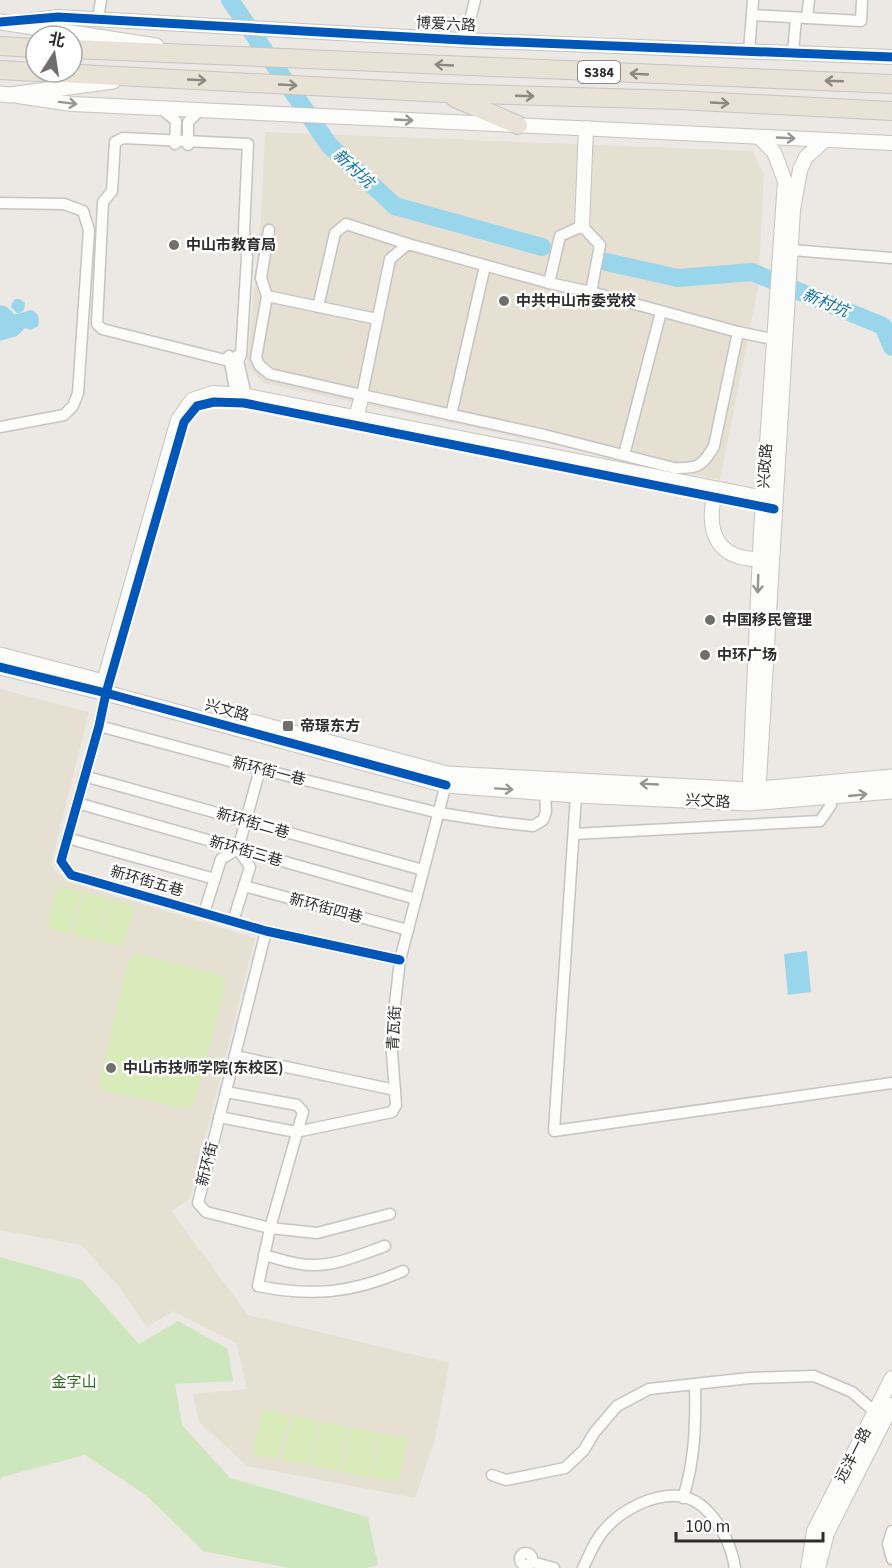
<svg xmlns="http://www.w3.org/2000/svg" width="892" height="1568" font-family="'Source Sans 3','Noto Sans SC',sans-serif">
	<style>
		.education { fill: #e6e0d3 }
		.green { fill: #cee6be }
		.pitch { fill: #d9eabb }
		.water { fill: #99d6ec }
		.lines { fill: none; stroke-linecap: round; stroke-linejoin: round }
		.river { stroke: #99d6ec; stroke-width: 18 }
		.minor-casing { stroke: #c5c4c5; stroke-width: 13 }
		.tertiary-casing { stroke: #c5c4c5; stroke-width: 16 }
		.secondary-casing { stroke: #c5c4c5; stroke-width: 17 }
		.trunk-casing { stroke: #c6c5c4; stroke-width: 20 }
		.minor { stroke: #fcfcfb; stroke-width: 10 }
		.tertiary { stroke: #fcfcfb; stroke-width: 14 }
		.secondary { stroke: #fcfcfb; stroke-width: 15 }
		.trunk { stroke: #e9e2d6; stroke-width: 18 }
		.cycleway-casing { stroke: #fff; stroke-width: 13 }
		.cycleway { stroke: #0057b8; stroke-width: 9 }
		.oneway { stroke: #8c8882 }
		.oneway2 { stroke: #959594 }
		.poi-dot { fill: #706f6e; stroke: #fff; stroke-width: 2 }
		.labels { text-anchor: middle; stroke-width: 5; stroke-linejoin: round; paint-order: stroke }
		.shield { fill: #fff; stroke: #6d6d6d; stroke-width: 1.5 }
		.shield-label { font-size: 14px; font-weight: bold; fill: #2e2e2e }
		.street-label { font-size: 15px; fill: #2e2e2e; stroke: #fff }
		.poi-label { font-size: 15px; font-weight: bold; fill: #2e2e2e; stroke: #fff; text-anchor: start }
		.park-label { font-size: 15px; fill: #2c6e1b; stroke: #fff }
		.water-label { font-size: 16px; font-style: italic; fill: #0d6fa3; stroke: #fff }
	</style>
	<rect width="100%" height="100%" fill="#ece8e4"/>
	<!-- education -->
	<g class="education">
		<path d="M265 132 753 151 764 175 758 288 720 480 263 383 247 365 261 219Z"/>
		<path d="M0 689 89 712 51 865 66 881 255 938 190 1199 171 1211 248 1315 449 1363 435 1440 415 1498 247 1466 199 1422 193 1394 247 1389 237 1344 173 1311 147 1327 121 1289 81 1245 0 1230Z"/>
	</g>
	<!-- green -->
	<path class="green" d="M0 1257 82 1280 139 1344 178 1321 228 1349 233 1381 175 1384 182 1425 230 1478 368 1517 378 1565 366 1568H289L203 1551 147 1496 85 1455 2 1477 0 1480Z"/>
	<!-- pitch -->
	<g class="pitch">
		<path d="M57 886 82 892 70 934 46 928Z"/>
		<path d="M84 892 109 899 97 941 72 934Z"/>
		<path d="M110 899 135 906 123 947 98 941Z"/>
		<path d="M136 953 224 976 225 988 196 1098 189 1110 101 1090 100 1079 128 964Z"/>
		<path d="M262 1409 290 1415 279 1459 252 1454Z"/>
		<path d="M292 1415 320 1421 310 1465 282 1460Z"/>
		<path d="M322 1422 349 1427 339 1471 311 1466Z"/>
		<path d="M351 1427 379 1433 369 1477 341 1472Z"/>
		<path d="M381 1433 409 1439 398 1482 371 1477Z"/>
	</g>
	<!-- water -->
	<g class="water">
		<path d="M15 299H20L25 303 24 310 18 314 31 310C39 313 40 318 38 326L31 330 25 328 17 336 0 341V305L7 307 14 314H18L11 307 12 303Z"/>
		<path d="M807 951 811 992 788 995 784 954Z"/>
	</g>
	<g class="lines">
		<!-- river -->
		<g class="river">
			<path d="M230 0 329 145 395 206 542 247"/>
			<path d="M606 262 678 278 752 272 883 326 892 347"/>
		</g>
		<!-- minor casing -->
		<g class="minor-casing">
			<g id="minor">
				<path d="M752 15 861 21 862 0"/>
				<path d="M807 18 809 0"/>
				<path d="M98 19 101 0"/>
				<path d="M465 40 475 0"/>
				<path d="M749 51 753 0"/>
				<path d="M793 53 796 18"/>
				<path d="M162 109 176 121 175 144"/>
				<path d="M123 138 248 144 244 231 247 257 241 355 238 361H229L102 329 97 324 103 202 112 191 115 142Z"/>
				<path d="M188 145V122L200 110"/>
				<path d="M0 203 64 204 83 211 89 230 78 393 73 406 64 415 0 427"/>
				<path d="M269 230 261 278 267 296 256 358 260 366 270 374 362 395"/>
				<path d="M791 250 892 258"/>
				<path d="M549 283 591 292"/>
				<path d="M267 296 377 319"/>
				<path d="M318 307 335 233 346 224 408 244"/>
				<path d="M738 332 714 446C703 466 697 469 674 468L544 435 362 395 390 259 408 244 549 283 560 236 582 226 600 245 591 292 738 332 782 341"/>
				<path d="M229 356 236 395"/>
				<path d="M237 356 246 396"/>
				<path d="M451 415 485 266"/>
				<path d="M624 455 661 312"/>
				<path d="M106 693 99 726 61 861 71 875 266 931 400 960"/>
				<path d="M99 726 260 769 439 813 497 822 533 826 543 820 546 812 545 792"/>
				<path d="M84 776 423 870"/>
				<path d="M576 795 554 1131 892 1083"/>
				<path d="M77 803 416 899"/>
				<path d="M574 834 820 821 831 805 830 798"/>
				<path d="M67 838 215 879"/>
				<path d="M244 886 408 930"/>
				<path d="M204 913 221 859 238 849 260 769"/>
				<path d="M233 921 250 867 238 849"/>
				<path d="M266 931 198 1203 206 1212 270 1228 317 1233 390 1214"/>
				<path d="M235 1056 395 1090"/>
				<path d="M226 1092 297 1105 303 1112 270 1228 258 1286C312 1297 353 1293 403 1271"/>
				<path d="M219 1117 296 1132 392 1112 396 1105 391 1039 400 960 447 780"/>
				<path d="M264 1255C280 1259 295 1265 311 1265 336 1266 362 1254 385 1246"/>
				<path d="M492 1475 506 1480 565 1468 584 1450 594 1433 617 1406 649 1389 750 1378 814 1376 852 1392 875 1412"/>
				<path d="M683 1498C695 1460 696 1423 695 1384"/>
				<path d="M892 1531 888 1544 892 1559"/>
				<circle cx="526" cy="1559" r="6"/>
				<path d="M532 1562 554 1568"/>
				<path d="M583 1568C590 1554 595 1539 606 1528 623 1509 653 1494 679 1496 711 1500 731 1541 735 1568"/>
			</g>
		</g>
		<!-- tertiary casing -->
		<g class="tertiary-casing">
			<g id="tertiary">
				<path d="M18 22 58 17 462 40 892 57"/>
				<path d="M18 96 72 104 892 143"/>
				<path d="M582 226 586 128"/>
				<path d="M356 418 362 395"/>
				<path d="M714 497C706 534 719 560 760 559"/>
				<path d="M101 692 178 420 192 400 213 393 242 395 775 500"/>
				<path d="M758 798 793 210 800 170 806 157 825 140"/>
				<path d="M749 801 761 531 785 181 774 152 759 137"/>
				<path d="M808 1568 814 1531 892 1378"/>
				<path d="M818 1568 827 1533 892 1405"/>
			</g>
		</g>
		<!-- secondary casing -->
		<g class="secondary-casing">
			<g id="secondary">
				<path d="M0 22 156 46"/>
				<path d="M0 94 10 95 113 81"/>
				<path d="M0 655 107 683"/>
				<path d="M0 667 106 693 446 785 576 795 749 803 892 791"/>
				<path d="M252 722 447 774 750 790 892 777"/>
			</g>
		</g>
		<!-- trunk casing -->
		<g class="trunk-casing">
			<g id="trunk">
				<path d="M0 46 36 48"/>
				<path d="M72 49 892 84"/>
				<path d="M0 70 36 72"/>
				<path d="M42 72 445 93 678 100 892 111"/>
				<path d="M455 98 518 125"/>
			</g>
		</g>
		<!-- minor -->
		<use href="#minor" class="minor"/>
		<!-- tertiary -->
		<use href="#tertiary" class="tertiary"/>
		<!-- secondary -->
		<use href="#secondary" class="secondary"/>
		<!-- trunk -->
		<use href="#trunk" class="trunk"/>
		<!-- cycleway casing -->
		<g class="cycleway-casing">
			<g id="cycleway">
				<path d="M0 22 58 17 462 40 892 57"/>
				<path d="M0 667 106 693 446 785"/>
				<path d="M400 960 266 931 71 875 61 861 99 726 106 693 184 422 197 406 214 402 244 403 774 509"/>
			</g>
		</g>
		<!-- cycleway -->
		<use href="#cycleway" class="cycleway"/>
	</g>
	<!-- one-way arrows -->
	<defs><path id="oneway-shaft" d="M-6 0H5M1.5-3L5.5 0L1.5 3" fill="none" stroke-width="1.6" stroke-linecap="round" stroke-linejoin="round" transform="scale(1.5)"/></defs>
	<g class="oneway">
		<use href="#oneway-shaft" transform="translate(444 65) rotate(-177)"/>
		<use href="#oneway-shaft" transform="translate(639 74) rotate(-177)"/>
		<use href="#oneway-shaft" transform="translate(197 80) rotate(3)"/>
		<use href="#oneway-shaft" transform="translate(834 81) rotate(-178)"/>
		<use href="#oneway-shaft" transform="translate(288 85) rotate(3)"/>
		<use href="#oneway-shaft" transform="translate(525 96) rotate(2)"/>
		<use href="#oneway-shaft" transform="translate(720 103) rotate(3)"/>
	</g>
	<g class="oneway2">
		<use href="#oneway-shaft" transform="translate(68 103) rotate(7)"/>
		<use href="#oneway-shaft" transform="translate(404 120) rotate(3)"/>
		<use href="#oneway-shaft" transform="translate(786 138) rotate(3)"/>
		<use href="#oneway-shaft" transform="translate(758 584) rotate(92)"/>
		<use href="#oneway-shaft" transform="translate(649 784) rotate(-177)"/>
		<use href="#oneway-shaft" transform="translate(504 789) rotate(4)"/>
		<use href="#oneway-shaft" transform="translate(858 795) rotate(-6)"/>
	</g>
	<!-- markers -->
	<g class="poi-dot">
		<circle cx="174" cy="245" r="6"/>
		<circle cx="504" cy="301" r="6"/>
		<circle cx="710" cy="620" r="6"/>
		<circle cx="705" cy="655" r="6"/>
		<rect x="282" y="720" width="12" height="12" rx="3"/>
		<circle cx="111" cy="1068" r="6"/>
	</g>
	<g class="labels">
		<!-- shield labels -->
		<rect class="shield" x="578" y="61" width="42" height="22" rx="4.5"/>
		<g class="shield-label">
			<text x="599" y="77">S384</text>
		</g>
		<!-- street labels -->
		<g class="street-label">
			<text transform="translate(446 24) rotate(3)" y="5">博爱六路</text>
			<text transform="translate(765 466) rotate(-86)" y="5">兴政路</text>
			<text transform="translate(227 710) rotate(15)" y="5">兴文路</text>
			<text transform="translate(269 771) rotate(14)" y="5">新环街一巷</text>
			<text transform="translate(708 801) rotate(3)" y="5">兴文路</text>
			<text transform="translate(253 823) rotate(16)" y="5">新环街二巷</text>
			<text transform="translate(246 851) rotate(16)" y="5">新环街三巷</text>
			<text transform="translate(147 881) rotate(16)" y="5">新环街五巷</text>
			<text transform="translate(326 908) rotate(15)" y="5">新环街四巷</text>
			<text transform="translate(394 1028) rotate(-87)" y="5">青瓦街</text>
			<text transform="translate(207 1164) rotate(-76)" y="5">新环街</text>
			<text transform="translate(853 1455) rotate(-63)" y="5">远洋一路</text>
		</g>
		<!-- poi labels -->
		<g class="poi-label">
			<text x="186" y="250">中山市教育局</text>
			<text x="516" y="306">中共中山市委党校</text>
			<text x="722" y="625">中国移民管理</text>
			<text x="717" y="660">中环广场</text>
			<text x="300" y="731">帝璟东方</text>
			<text x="123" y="1073">中山市技师学院(东校区)</text>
		</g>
		<!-- park labels -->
		<g class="park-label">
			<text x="74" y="1387">金字山</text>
		</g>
		<!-- water labels -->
		<g class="water-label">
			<text transform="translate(354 168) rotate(43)" y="6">新村坑</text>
			<text transform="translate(826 302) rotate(23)" y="6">新村坑</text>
		</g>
	</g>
	<!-- north arrow -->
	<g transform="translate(54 54) rotate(12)"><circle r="28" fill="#ffffff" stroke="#ababab" stroke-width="1.5"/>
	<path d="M0-4.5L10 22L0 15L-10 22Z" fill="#706f6e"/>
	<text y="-9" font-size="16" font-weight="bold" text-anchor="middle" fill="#2e2e2e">北</text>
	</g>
	<!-- scale -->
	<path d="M676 1532v9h147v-9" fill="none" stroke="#2e2e2e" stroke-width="3"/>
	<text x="685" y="1532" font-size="18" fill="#2e2e2e" stroke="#ffffff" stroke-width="4.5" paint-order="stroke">100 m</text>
</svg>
